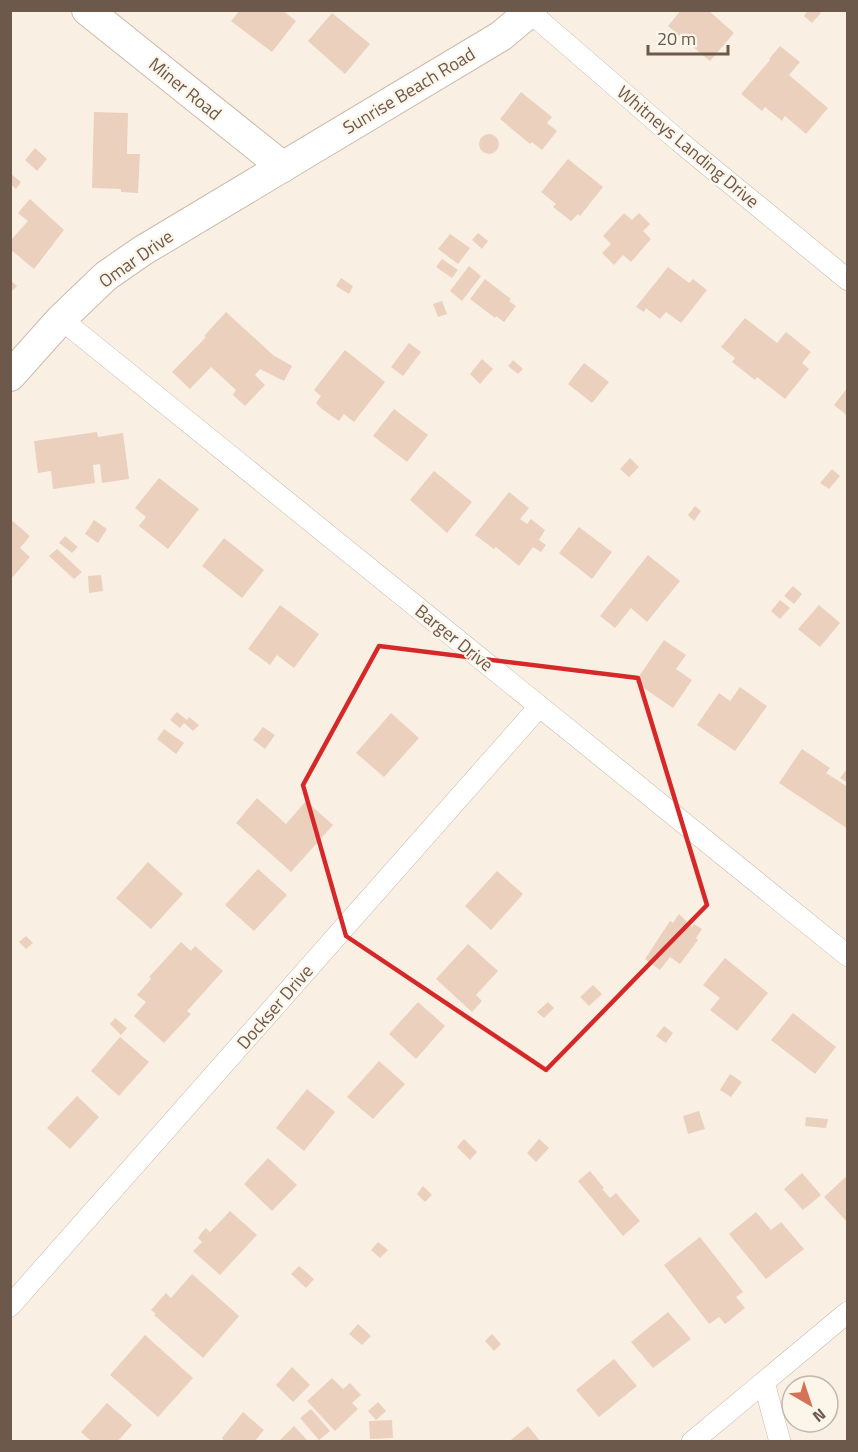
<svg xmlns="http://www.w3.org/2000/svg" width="858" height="1452" font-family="'Titillium Web',sans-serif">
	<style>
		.building { fill: #ebd0be }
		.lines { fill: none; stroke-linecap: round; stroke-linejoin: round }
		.street-casing { stroke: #c8b8ab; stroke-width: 22 }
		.secondary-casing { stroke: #cdbaac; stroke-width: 32 }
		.street { stroke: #fff; stroke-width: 21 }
		.secondary { stroke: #fff; stroke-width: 30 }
		.marked { fill: none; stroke: #d62828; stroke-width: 4.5; stroke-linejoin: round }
		.labels { text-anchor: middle; stroke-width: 4.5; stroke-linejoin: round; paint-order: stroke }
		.street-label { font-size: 18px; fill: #6d584c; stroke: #fcf5e9 }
	</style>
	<rect width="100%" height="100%" fill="#f9f0e3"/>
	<!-- building -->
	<g class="building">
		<path d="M240 10H282L296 21 272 52 231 21Z"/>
		<path d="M681 10H708L734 33 710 61 668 26Z"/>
		<path d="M808 10H817L821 13 812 23 804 16Z"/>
		<path d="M332 13 370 44 345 74 308 41Z"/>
		<path d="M780 46 800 62 789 75 828 108 806 134 785 116 782 121 765 107 762 111 741 94 770 60 769 59Z"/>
		<path d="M521 92 552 117 547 123 557 131 542 150 532 142 530 144 500 119Z"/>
		<path d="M94 112 128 113 127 154H140L138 193 121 192V189L92 188Z"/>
		<circle cx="489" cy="144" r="10"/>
		<path d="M35 148 47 159 37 171 25 160Z"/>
		<path d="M568 159 603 187 580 216 578 214 571 221 553 207 556 204 541 192Z"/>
		<path d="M10 173 21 182 16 189 10 184Z"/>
		<path d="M30 199 64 230 34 269 10 249V241L28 221 18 213Z"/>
		<path d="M624 213 632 220 639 213 650 224 643 231 651 239 631 262 623 255 614 265 602 253 611 244 603 236Z"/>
		<path d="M478 233 488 241 482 249 472 240Z"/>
		<path d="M450 234 470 248 458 264 438 249Z"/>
		<path d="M442 259 458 270 452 278 436 267Z"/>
		<path d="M469 266 481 276 462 301 450 291Z"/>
		<path d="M668 267 689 283 693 279 707 290 681 323 666 312 660 319 646 308 644 312 636 307Z"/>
		<path d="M341 278 353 286 349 294 336 286Z"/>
		<path d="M485 279 511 299 509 301 516 306 504 322 496 316 495 318 470 299Z"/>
		<path d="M10 280 17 286 10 293Z"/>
		<path d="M442 301 447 314 438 317 433 304Z"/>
		<path d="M226 312 273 355 292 366 284 381 260 369 255 375 265 385 245 406 233 395 236 390 211 367 190 389 172 372 206 337 204 336Z"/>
		<path d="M745 318 777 343 786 332 811 352 802 363 809 369 785 399 757 377 755 380 732 362 735 358 721 347Z"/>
		<path d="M409 343 421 352 403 376 391 367Z"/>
		<path d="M345 350 385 382 354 422 344 414 339 421 322 409 316 403 321 396 314 390Z"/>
		<path d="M482 359 493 369 480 384 470 374Z"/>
		<path d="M513 360 523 369 518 374 508 366Z"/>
		<path d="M584 363 609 382 592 403 568 384Z"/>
		<path d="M848 387V418L844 413 834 405Z"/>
		<path d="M394 409 428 435 407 462 373 436Z"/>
		<path d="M97 432 98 437 123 433 129 479 102 483 100 464 93 465 95 483 53 489 51 471 38 473 34 441Z"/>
		<path d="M630 458 639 467 629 477 620 469Z"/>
		<path d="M832 469 840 476 829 489 820 483Z"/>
		<path d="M434 471 472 502 447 533 410 500Z"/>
		<path d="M159 478 199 509 168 549 139 526 146 517 135 508Z"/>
		<path d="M509 492 529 508 520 519 527 524 531 519 545 530 539 540 546 545 541 552 533 547 519 566 496 547 494 549 475 535Z"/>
		<path d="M695 506 701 511 694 521 688 515Z"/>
		<path d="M10 519 30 536 20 548 30 557 10 580Z"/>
		<path d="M94 520 107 529 98 543 85 534Z"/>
		<path d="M579 527 612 552 592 579 559 553Z"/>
		<path d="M65 536 78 547 72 553 59 543Z"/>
		<path d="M224 538 264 570 242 598 202 566Z"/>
		<path d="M57 549 82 572 74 579 49 556Z"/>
		<path d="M648 555 680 581 647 622 631 608 615 628 600 616Z"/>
		<path d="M101 575 103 591 89 593 88 576Z"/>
		<path d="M793 586 802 594 794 604 784 596Z"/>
		<path d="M780 600 790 608 780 619 771 611Z"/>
		<path d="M280 605 319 634 294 668 277 655 270 665 248 649Z"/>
		<path d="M819 605 840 623 820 647 798 629Z"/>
		<path d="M664 640 686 655 676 669 692 680 673 708 635 682Z"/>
		<path d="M740 687 767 706 735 751 697 725 719 693 730 701Z"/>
		<path d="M177 712 187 720 189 717 199 725 193 731 184 723 180 728 170 720Z"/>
		<path d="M391 713 419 738 384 777 356 753Z"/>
		<path d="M263 727 275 735 265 749 253 740Z"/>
		<path d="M164 729 184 743 176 754 157 739Z"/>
		<path d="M802 749 830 768 826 773 848 787V829L779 783Z"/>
		<path d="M846 770 848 772V783L840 778Z"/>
		<path d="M257 798 286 824 306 801 333 825 291 872 236 823Z"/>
		<path d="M148 862 183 894 151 929 116 898Z"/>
		<path d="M258 869 287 895 254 931 225 905Z"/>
		<path d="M497 871 523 894 491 930 465 906Z"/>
		<path d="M679 914 692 927 694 924 702 929 696 938 698 940 680 964 670 957 660 970 645 959 670 921 673 923Z"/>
		<path d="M26 936 33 943 26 949 19 942Z"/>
		<path d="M181 942 191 951 195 946 223 971 187 1011 191 1014 164 1043 134 1016 146 1002 137 995 151 979 149 977Z"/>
		<path d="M468 944 498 971 476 995 482 1001 472 1012 436 979Z"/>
		<path d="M725 958 768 993 737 1031 710 1010 720 998 703 985Z"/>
		<path d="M593 985 602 994 589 1006 580 997Z"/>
		<path d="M418 1002 445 1026 416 1059 389 1034Z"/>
		<path d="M548 1002 554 1008 544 1018 537 1012Z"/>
		<path d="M793 1013 836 1047 815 1074 771 1040Z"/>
		<path d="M115 1018 127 1028 121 1035 110 1024Z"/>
		<path d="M664 1026 673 1033 666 1043 656 1036Z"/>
		<path d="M120 1037 149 1062 119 1096 91 1071Z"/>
		<path d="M379 1061 405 1084 373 1119 347 1097Z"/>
		<path d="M730 1074 742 1082 731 1097 720 1090Z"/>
		<path d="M307 1089 335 1112 304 1151 276 1128Z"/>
		<path d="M77 1096 99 1117 70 1149 47 1128Z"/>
		<path d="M699 1111 705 1129 688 1134 683 1116Z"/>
		<path d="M806 1117 828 1119 826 1128 805 1126Z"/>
		<path d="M464 1139 477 1152 470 1160 457 1147Z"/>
		<path d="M539 1139 549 1148 536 1162 527 1153Z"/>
		<path d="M268 1158 297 1185 272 1211 244 1184Z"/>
		<path d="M590 1171 604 1188 602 1189 610 1198 616 1193 640 1221 623 1236 578 1181Z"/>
		<path d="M802 1173 821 1195 803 1210 784 1189Z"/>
		<path d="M848 1175V1223L824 1197Z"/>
		<path d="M423 1186 432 1195 425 1202 417 1194Z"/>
		<path d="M230 1211 257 1235 220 1275 193 1251 202 1242 198 1238 202 1232 206 1228 210 1232Z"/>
		<path d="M756 1212 771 1230 781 1222 804 1249 766 1279 729 1234Z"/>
		<path d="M700 1237 743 1292 736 1297 745 1308 725 1324 719 1317 709 1324 664 1265Z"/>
		<path d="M378 1242 388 1250 380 1258 371 1250Z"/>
		<path d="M299 1266 314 1279 306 1288 291 1274Z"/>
		<path d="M192 1274 239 1316 203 1358 154 1315 156 1314 151 1310 166 1293 171 1298Z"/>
		<path d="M668 1312 691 1339 653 1368 631 1342Z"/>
		<path d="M358 1324 371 1336 362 1345 349 1334Z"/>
		<path d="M492 1334 501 1344 494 1351 485 1341Z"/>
		<path d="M145 1335 193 1378 158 1417 110 1375Z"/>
		<path d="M614 1359 637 1386 599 1417 576 1390Z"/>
		<path d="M292 1367 310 1385 293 1402 276 1385Z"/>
		<path d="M332 1378 343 1389 350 1383 361 1395 352 1403 358 1409 335 1431 307 1401Z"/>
		<path d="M378 1402 386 1411 376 1420 368 1411Z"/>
		<path d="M107 1403 132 1425 117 1442H92L81 1432Z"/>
		<path d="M311 1409 330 1431 319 1440 300 1418Z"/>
		<path d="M243 1412 264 1430 254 1442H225L222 1438Z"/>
		<path d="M392 1420 393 1438 370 1439 369 1421Z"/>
		<path d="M294 1426 309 1442H278Z"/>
		<path d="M528 1426 541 1442H509L512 1439Z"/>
	</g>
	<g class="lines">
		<!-- street casing -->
		<g class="street-casing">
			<g id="street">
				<path d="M531 13 680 142 848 280"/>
				<path d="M61 319 848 956"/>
				<path d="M10 1306 539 707"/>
				<path d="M764 1382 780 1442"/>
				<path d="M692 1442 848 1312"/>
			</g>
		</g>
		<!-- secondary casing -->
		<g class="secondary-casing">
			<g id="secondary">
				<path d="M87 10 283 167"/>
				<path d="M10 376 61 319 106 276 142 251 501 36 532 10"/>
			</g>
		</g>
		<!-- street -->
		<use href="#street" class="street"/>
		<!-- secondary -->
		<use href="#secondary" class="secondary"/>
	</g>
	<!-- marked area -->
	<path class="marked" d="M379 646 638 678 707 905 546 1070 346 936 303 785Z"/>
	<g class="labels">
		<!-- street labels -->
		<g class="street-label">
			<text transform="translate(185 89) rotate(39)" y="6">Miner Road</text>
			<text transform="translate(409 91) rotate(-31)" y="6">Sunrise Beach Road</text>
			<text transform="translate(688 147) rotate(40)" y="6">Whitneys Landing Drive</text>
			<text transform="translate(136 259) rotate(-35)" y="6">Omar Drive</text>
			<text transform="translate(454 638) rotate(39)" y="6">Barger Drive</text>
			<text transform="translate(275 1007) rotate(-49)" y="6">Dockser Drive</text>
		</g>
	</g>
	<!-- border -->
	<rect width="858" height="1452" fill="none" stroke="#6d584c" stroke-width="24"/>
	<!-- north arrow -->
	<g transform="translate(810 1404) rotate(141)"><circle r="28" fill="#fcf5e9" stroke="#c3b6aa" stroke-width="1.5"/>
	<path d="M0-4.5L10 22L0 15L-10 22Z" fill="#d47256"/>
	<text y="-9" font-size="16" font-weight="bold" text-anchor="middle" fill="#6d584c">N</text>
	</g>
	<!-- scale -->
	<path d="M648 45v9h80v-9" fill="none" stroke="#6d584c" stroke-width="3"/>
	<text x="657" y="45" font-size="18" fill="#6d584c" stroke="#fcf5e9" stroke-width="4.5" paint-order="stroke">20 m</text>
</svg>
